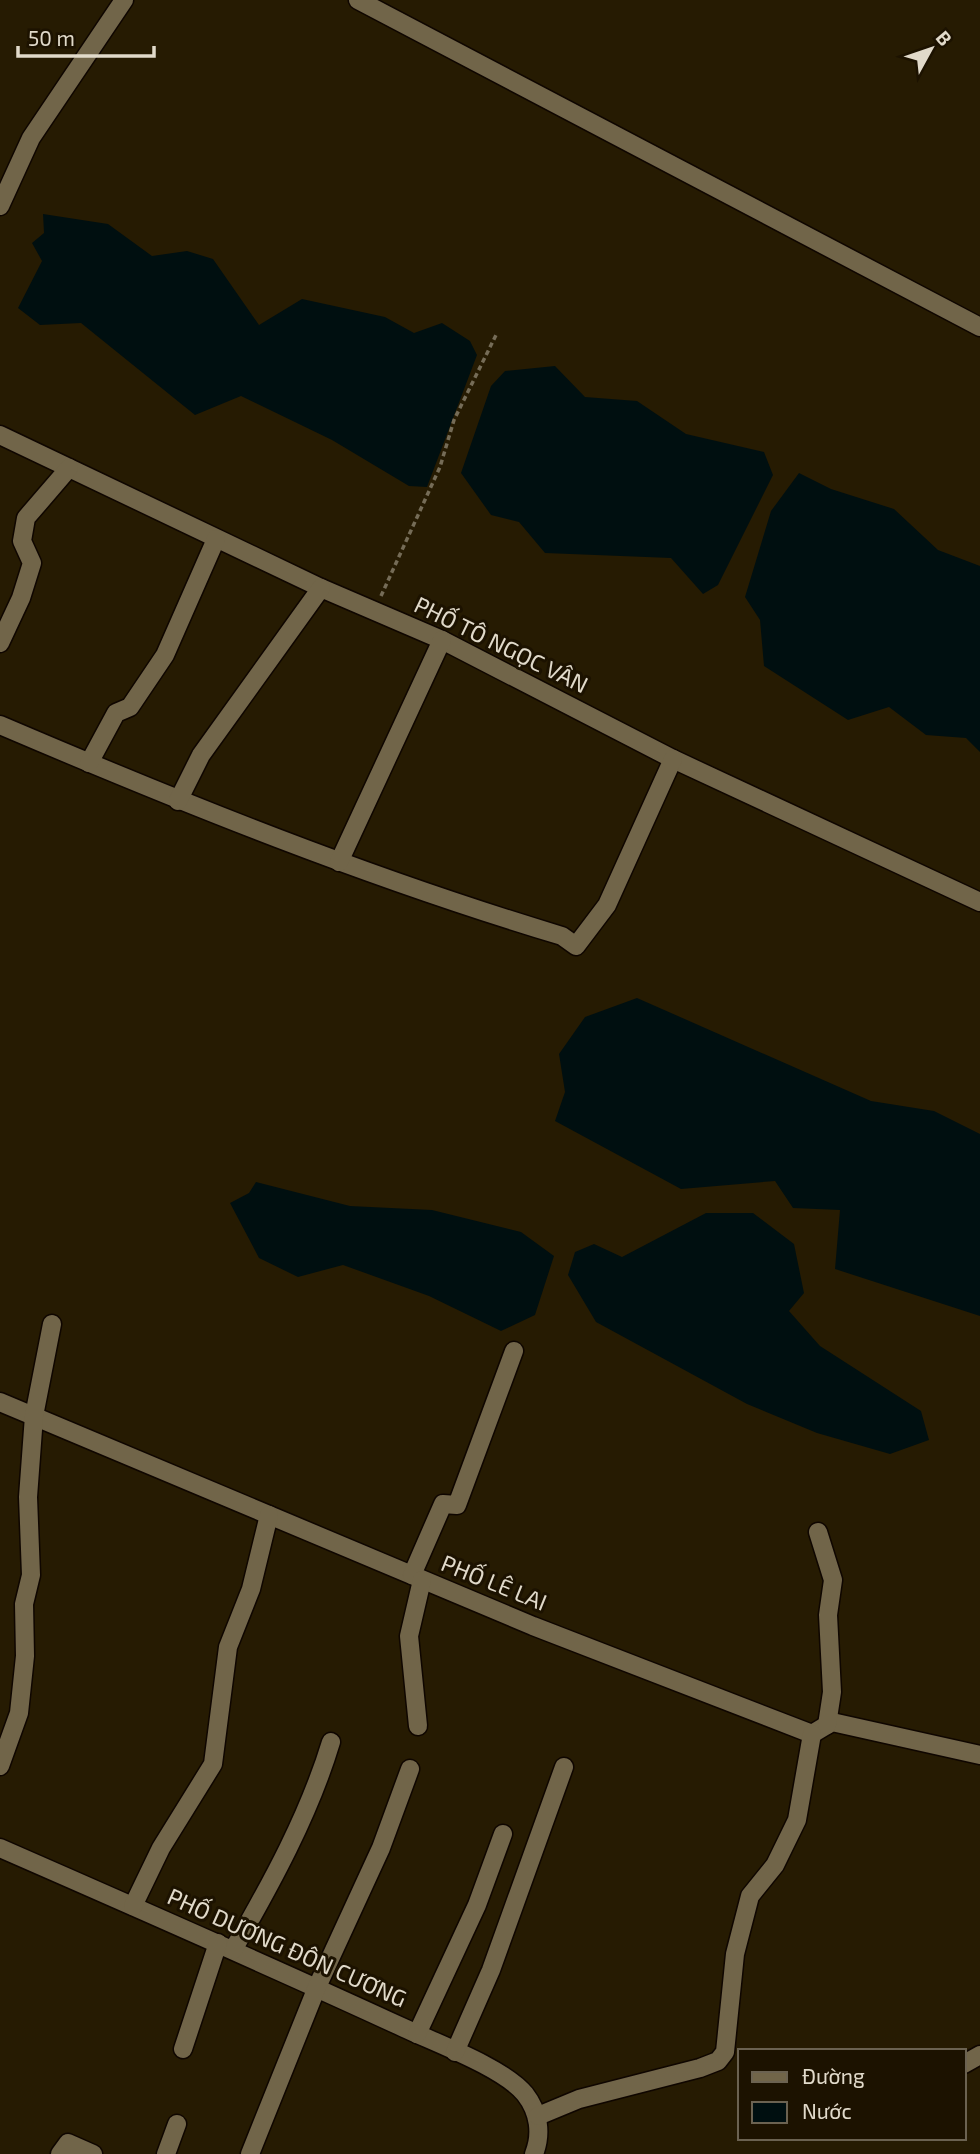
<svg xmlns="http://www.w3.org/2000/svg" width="980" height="2154" font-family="'Exo 2',sans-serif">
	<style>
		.water { fill: #000f10 }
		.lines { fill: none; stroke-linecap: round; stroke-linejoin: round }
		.minor-casing { stroke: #0f0600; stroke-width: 21 }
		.tertiary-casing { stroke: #0f0600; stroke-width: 21 }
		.path { stroke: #756c57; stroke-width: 3.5; stroke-dasharray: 5 3.5; stroke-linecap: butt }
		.minor { stroke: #716549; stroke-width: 18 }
		.tertiary { stroke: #716549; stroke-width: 18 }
		.labels { text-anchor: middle; stroke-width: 6; stroke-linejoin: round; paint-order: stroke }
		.street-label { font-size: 23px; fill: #e1daca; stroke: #1c1200 }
	</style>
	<rect width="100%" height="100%" fill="#261b02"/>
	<!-- water -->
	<g class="water">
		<path d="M43 214 108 224 152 256 187 251 213 259 259 325 302 299 385 317 414 333 442 323 470 341 477 355 427 487 409 486 332 440 241 396 195 415 81 323 40 325 18 308 42 261 32 243 44 233Z"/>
		<path d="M555 366 585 397 637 401 686 434 764 452 773 475 718 585 703 594 671 558 545 553 519 522 491 515 461 473 491 386 505 371Z"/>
		<path d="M799 473 831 489 894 509 938 550 980 566V752L966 738 926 735 889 707 848 720 764 666 760 620 745 597 771 511Z"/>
		<path d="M637 998 871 1101 934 1111 980 1134V1316L835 1269 840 1210 793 1208 775 1181 681 1189 555 1121 565 1092 559 1054 585 1017Z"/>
		<path d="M256 1182 350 1206 432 1210 521 1232 554 1256 535 1315 501 1331 429 1296 343 1265 298 1277 259 1258 230 1203 249 1193Z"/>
		<path d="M706 1213H753L794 1244 804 1293 789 1311 820 1346 921 1411 929 1440 890 1454 817 1433 747 1404 596 1322 568 1275 575 1252 594 1244 622 1257Z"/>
	</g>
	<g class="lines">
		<!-- minor casing -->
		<g class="minor-casing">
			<g id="minor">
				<path d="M358 0 980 327"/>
				<path d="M0 435 321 588 442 640 673 759 980 902"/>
				<path d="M0 643 21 598 32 563 22 541 26 518 69 468"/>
				<path d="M0 725C185 804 369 878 562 936L576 946 607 905 673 759"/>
				<path d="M89 763 116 713 130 707 165 655 216 539"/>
				<path d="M178 801 201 755 321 588"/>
				<path d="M339 862 442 640"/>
				<path d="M0 1402 533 1626 812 1734 832 1722 980 1755"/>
				<path d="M818 1532 833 1580 828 1615 832 1692 827 1725"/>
				<path d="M412 1575 443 1504 457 1505 514 1351"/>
				<path d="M418 1726 409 1636 422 1580"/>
				<path d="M0 1766 19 1713 25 1656 24 1604 31 1575 28 1497 34 1416 52 1324"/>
				<path d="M0 1848C135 1907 270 1966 404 2028 436 2043 504 2068 525 2094 539 2112 542 2134 534 2154"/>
				<path d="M133 1906 161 1848 213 1764 228 1647 251 1589 269 1515"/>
				<path d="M233 1950C271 1884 309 1815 331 1742"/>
				<path d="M417 2034 477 1905 503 1834"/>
				<path d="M183 2049 218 1943"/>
				<path d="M455 2052 491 1970 564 1767"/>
				<path d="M964 2064 980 2055"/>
				<path d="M538 2116 579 2099 700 2068 718 2061 725 2052 735 1954 750 1896 775 1865 797 1820 812 1734"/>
				<path d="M60 2154 68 2143 93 2154"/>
				<path d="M166 2154 177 2124"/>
				<path d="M250 2154 317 1987 381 1848 410 1769"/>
			</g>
		</g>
		<!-- tertiary casing -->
		<g class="tertiary-casing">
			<path id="tertiary" d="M0 206 31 138 124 0"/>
		</g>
		<!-- path -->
		<path class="path" d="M381 596 440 467 454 420 497 333"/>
		<!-- minor -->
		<use href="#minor" class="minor"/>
		<!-- tertiary -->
		<use href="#tertiary" class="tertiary"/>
	</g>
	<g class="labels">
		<!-- street labels -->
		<g class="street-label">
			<text transform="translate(501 645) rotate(26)" y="8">PHỐ TÔ NGỌC VÂN</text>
			<text transform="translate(494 1583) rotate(22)" y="8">PHỐ LÊ LAI</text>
			<text transform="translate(287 1948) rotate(24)" y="8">PHỐ DƯƠNG ĐÔN CƯƠNG</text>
		</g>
	</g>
	<!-- legend -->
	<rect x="738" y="2049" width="228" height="91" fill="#1c1200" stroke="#6b6251" stroke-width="2"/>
	<rect x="752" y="2072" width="35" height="10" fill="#716549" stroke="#6b6251" stroke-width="2"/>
	<text x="802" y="2084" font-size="21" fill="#e1daca">Đường</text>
	<rect x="752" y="2102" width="35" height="21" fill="#000f10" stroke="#6b6251" stroke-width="2"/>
	<text x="802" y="2119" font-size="21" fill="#e1daca">Nước</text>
	<!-- north arrow -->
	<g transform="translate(931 49) rotate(50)" stroke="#1c1200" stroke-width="5" paint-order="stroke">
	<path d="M0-5L12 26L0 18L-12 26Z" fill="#e1daca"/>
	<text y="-10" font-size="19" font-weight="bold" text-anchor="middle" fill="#e1daca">B</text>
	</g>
	<!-- scale -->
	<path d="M18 46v10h136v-10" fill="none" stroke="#e1daca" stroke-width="3.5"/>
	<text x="28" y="46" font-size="21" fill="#e1daca" stroke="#1c1200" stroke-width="5" paint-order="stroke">50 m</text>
</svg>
